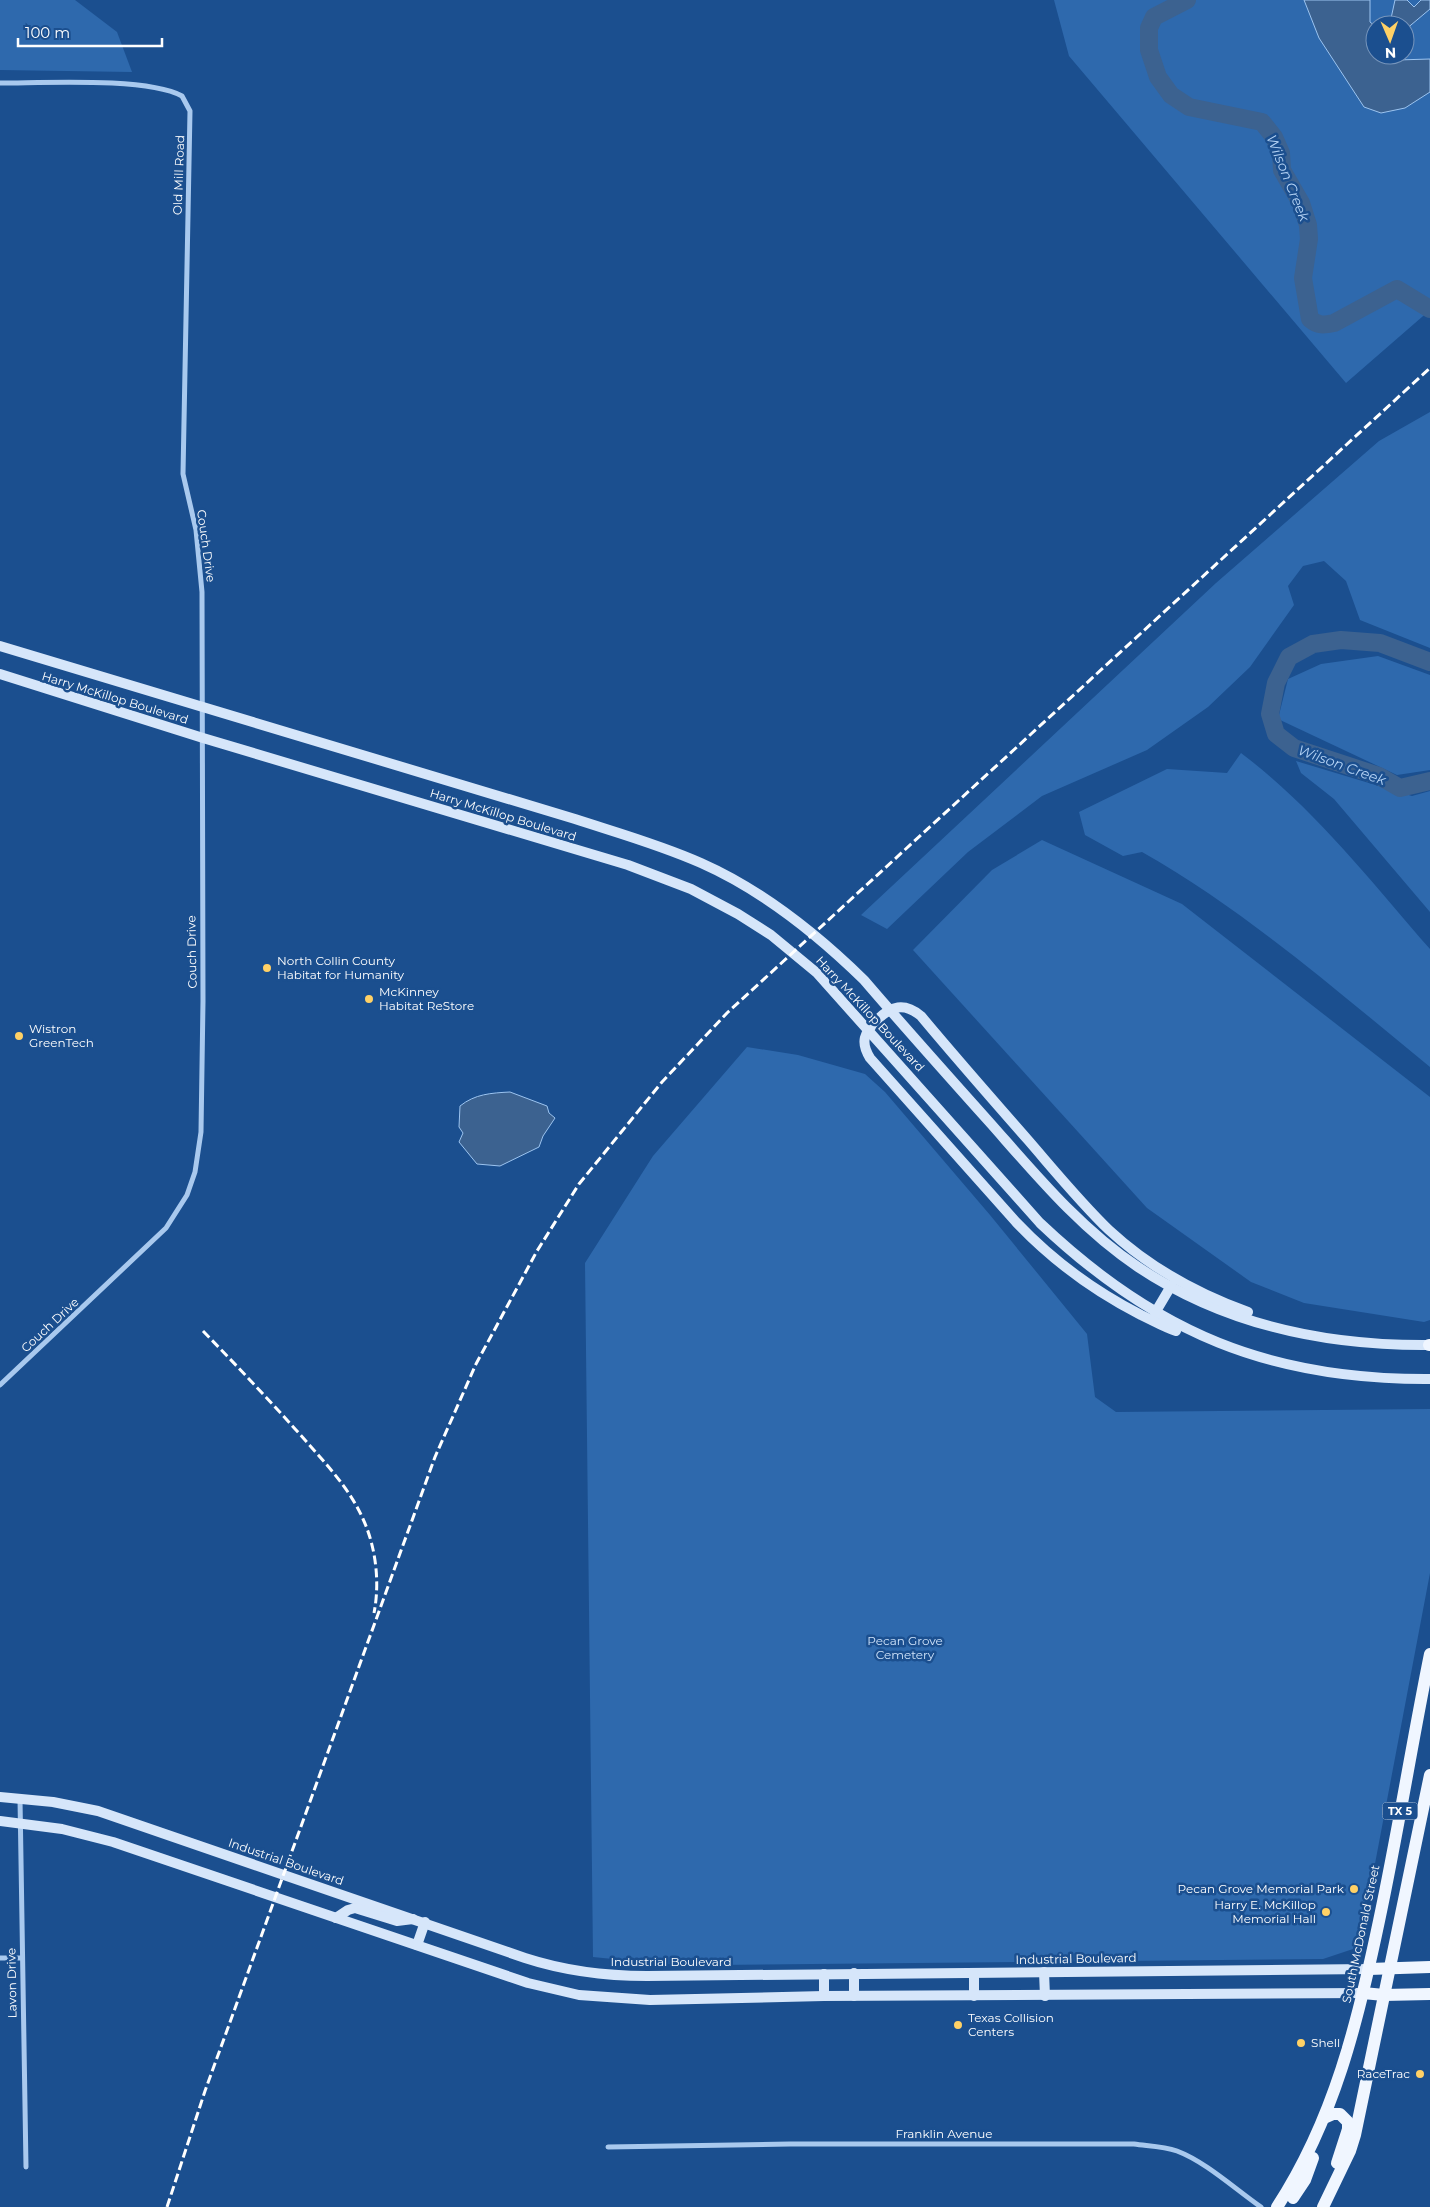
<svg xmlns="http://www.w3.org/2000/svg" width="1430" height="2207" font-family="Montserrat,sans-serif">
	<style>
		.green { fill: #2e69ad; fill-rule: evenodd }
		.water { fill: #3c6290; stroke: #9cc4f0 }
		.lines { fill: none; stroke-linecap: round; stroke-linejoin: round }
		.river { stroke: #3c6290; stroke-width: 18 }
		.street { stroke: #a9c9ee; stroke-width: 5 }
		.secondary { stroke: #d6e6fa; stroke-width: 10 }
		.primary { stroke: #f0f6ff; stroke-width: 12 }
		.rail { stroke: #fff; stroke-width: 3; stroke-dasharray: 9 4; stroke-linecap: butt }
		.poi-dot { fill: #ffd166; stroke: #1b4f8f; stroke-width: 2 }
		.labels { text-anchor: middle; stroke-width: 5; stroke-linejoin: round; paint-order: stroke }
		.shield { fill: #1b4f8f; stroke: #bbcadd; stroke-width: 1 }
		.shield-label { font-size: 11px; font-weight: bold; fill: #fff }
		.street-label { font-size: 12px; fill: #fff; stroke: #1b4f8f }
		.poi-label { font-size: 12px; fill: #fff; stroke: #1b4f8f; text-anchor: start }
		.park-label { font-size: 12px; fill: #cfe3fa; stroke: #1b4f8f }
		.water-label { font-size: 14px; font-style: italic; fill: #b5d3f5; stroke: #1b4f8f }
	</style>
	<rect width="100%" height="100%" fill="#1b4f8f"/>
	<!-- green -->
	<g class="green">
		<path d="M0 0H75L117 32 132 72 0 70Z"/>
		<path d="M1054 0H1430V310L1346 383 1069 56ZM1375 25H1405V55H1375Z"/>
		<path d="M1430 412V648L1360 620 1346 581 1324 561 1303 566 1288 586 1294 605 1250 667 1208 707 1147 750 1042 796 968 852 887 929 861 915 1216 583 1379 441Z"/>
		<path d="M1378 656 1430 675V770L1397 775 1278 719 1288 679 1321 664Z"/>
		<path d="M1241 753C1314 808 1370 880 1430 949V1067C1337 991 1246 911 1142 852L1123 856 1085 835 1079 812 1167 769 1227 773Z"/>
		<path d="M1296 761 1412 796 1430 791V912L1334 799 1301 773Z"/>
		<path d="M1042 840 1182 904 1430 1097V1320L1424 1322 1304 1303 1251 1282 1147 1208 913 950 992 870Z"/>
		<path d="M747 1047 798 1055 865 1074 885 1092 990 1215 1087 1334 1095 1397 1116 1412 1430 1409V1573L1374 1869 1356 1948 1323 1959 715 1965 662 1964 593 1957 585 1263 653 1156Z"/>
	</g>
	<!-- water -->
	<g class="water">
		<path d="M1304 0H1370V22L1375 26V55H1395L1397 60 1430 59V92L1405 108 1381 113 1364 107 1319 38Z"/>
		<path d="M1395 0H1407L1414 7 1421 0H1430V9L1405 30V25H1388L1390 23Z"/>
		<path d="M510 1092 547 1106 549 1113 555 1118 543 1136 539 1147 500 1166 477 1164 459 1142 463 1133 459 1127 460 1106C475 1094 491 1093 510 1092Z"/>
	</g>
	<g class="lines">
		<!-- river -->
		<g class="river">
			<path d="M1187 0 1154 17 1149 28V50L1158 77 1171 95 1189 107 1262 122 1274 137 1281 153 1282 170 1301 203 1308 225 1309 239 1303 278 1310 319C1318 326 1324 325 1334 323L1397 289 1430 309"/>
			<path d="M1430 662 1380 643 1341 640 1313 644 1289 657 1276 683 1270 714 1276 734 1294 748 1379 776 1400 788 1430 781"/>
		</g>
		<!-- street -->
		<g class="street">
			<path d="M0 83C43 83 147 77 182 96L190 111 183 474 196 530 202 592 203 1001 201 1132 195 1172 187 1195 166 1228 0 1385"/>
			<path d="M20 1799 26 2167"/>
			<path d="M0 1958H22"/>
			<path d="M608 2147 790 2144H1134C1148 2146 1163 2146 1177 2151 1206 2162 1235 2189 1261 2207"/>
		</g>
		<!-- secondary -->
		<g class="secondary">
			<path d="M0 646 575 819C618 833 661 845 701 863 762 890 817 934 864 980 906 1029 949 1077 992 1125 1037 1176 1081 1229 1138 1267 1225 1325 1327 1346 1430 1345"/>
			<path d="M0 674 203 738 628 865 691 889 738 914 771 935 817 973 1040 1223C1156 1333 1270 1380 1430 1379"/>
			<path d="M1155 1313 1171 1286"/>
			<path d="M1176 1331C1164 1327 1152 1320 1141 1315 1094 1291 1052 1260 1016 1222L870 1058C860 1042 864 1033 877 1020 891 1006 904 1002 921 1016 956 1058 992 1099 1028 1140 1054 1170 1080 1202 1109 1230 1149 1267 1198 1294 1248 1312"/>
			<path d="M0 1797 53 1802 98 1811 525 1958C565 1971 605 1976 647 1976L1369 1969"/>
			<path d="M0 1821 62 1829 113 1842 528 1983 579 1995 650 2000 824 1996 1363 1993"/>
			<path d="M336 1918 348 1910 355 1908 397 1921 413 1919"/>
			<path d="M417 1945 425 1922"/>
			<path d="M1044 1972 1045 1996"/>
			<path d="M854 1973V1996"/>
			<path d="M974 1973V1996"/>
			<path d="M824 1974V1996"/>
		</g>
		<!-- primary -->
		<g class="primary">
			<path d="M1429 1345H1430"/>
			<path d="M1369 1969 1430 1967"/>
			<path d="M1363 1993 1384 1995 1430 1994"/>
			<path d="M1324 2118 1333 2114H1340L1348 2122V2129L1337 2163"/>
			<path d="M1293 2198 1305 2180 1313 2158"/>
			<path d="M1277 2207C1334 2120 1358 2021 1379 1921 1398 1832 1412 1743 1430 1654"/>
			<path d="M1323 2207 1350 2151 1355 2135 1430 1775"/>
		</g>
		<!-- rail -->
		<g class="rail">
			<path d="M203 1331C238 1367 272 1403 305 1440 326 1464 350 1489 363 1519 376 1547 380 1583 374 1613"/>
			<path d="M167 2207 205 2091 435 1457 476 1364 537 1251 579 1184 662 1082 727 1013 1430 368"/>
		</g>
	</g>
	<!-- markers -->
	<g class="poi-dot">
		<circle cx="267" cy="968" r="5"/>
		<circle cx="369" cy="999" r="5"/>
		<circle cx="19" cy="1036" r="5"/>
		<circle cx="1354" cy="1889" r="5"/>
		<circle cx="1326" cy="1912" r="5"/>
		<circle cx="958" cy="2025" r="5"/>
		<circle cx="1301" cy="2043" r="5"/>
		<circle cx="1420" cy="2074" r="5"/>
	</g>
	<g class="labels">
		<!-- shield labels -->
		<rect class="shield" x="1382.5" y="1802.5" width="35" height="17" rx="4"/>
		<g class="shield-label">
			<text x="1400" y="1815">TX 5</text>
		</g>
		<!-- street labels -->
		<g class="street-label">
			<text transform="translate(179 175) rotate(-88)" y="4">Old Mill Road</text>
			<text transform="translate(206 546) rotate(82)" y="4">Couch Drive</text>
			<text transform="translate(115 698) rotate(17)" y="4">Harry McKillop Boulevard</text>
			<text transform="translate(503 815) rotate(17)" y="4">Harry McKillop Boulevard</text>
			<text transform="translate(192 952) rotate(-91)" y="4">Couch Drive</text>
			<text transform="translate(870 1014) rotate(47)" y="4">Harry McKillop Boulevard</text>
			<text transform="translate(50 1325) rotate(-43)" y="4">Couch Drive</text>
			<text transform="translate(286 1862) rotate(19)" y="4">Industrial Boulevard</text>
			<text transform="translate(1361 1934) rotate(-78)" y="4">South McDonald Street</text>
			<text transform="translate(1076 1959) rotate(-1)" y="4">Industrial Boulevard</text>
			<text x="671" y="1966">Industrial Boulevard</text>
			<text transform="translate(12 1983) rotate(-91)" y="4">Lavon Drive</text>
			<text x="944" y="2138">Franklin Avenue</text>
		</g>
		<!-- poi labels -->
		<g class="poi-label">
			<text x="277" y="965">North Collin County<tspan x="277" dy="14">Habitat for Humanity</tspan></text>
			<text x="379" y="996">McKinney<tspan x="379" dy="14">Habitat ReStore</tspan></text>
			<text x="29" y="1033">Wistron<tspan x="29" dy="14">GreenTech</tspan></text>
			<text x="1344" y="1893" text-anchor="end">Pecan Grove Memorial Park</text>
			<text x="1316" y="1909" text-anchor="end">Harry E. McKillop<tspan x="1316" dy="14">Memorial Hall</tspan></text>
			<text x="968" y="2022">Texas Collision<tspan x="968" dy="14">Centers</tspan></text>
			<text x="1311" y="2047">Shell</text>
			<text x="1410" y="2078" text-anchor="end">RaceTrac</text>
		</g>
		<!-- park labels -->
		<g class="park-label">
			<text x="905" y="1645">Pecan Grove<tspan x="905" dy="14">Cemetery</tspan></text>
		</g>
		<!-- water labels -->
		<g class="water-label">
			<text transform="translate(1288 178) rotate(68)" y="5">Wilson Creek</text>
			<text transform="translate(1342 765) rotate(20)" y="5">Wilson Creek</text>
		</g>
	</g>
	<!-- north arrow -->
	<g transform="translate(1390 40) rotate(178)"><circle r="24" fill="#1b4f8f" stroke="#7695bc"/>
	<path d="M0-4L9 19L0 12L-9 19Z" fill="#ffd166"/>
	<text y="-8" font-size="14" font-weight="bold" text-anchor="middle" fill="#ffffff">N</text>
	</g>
	<!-- scale -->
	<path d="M18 38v8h144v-8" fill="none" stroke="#ffffff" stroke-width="2.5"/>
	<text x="25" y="38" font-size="15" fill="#ffffff" stroke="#1b4f8f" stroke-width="4" paint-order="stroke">100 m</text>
</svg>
